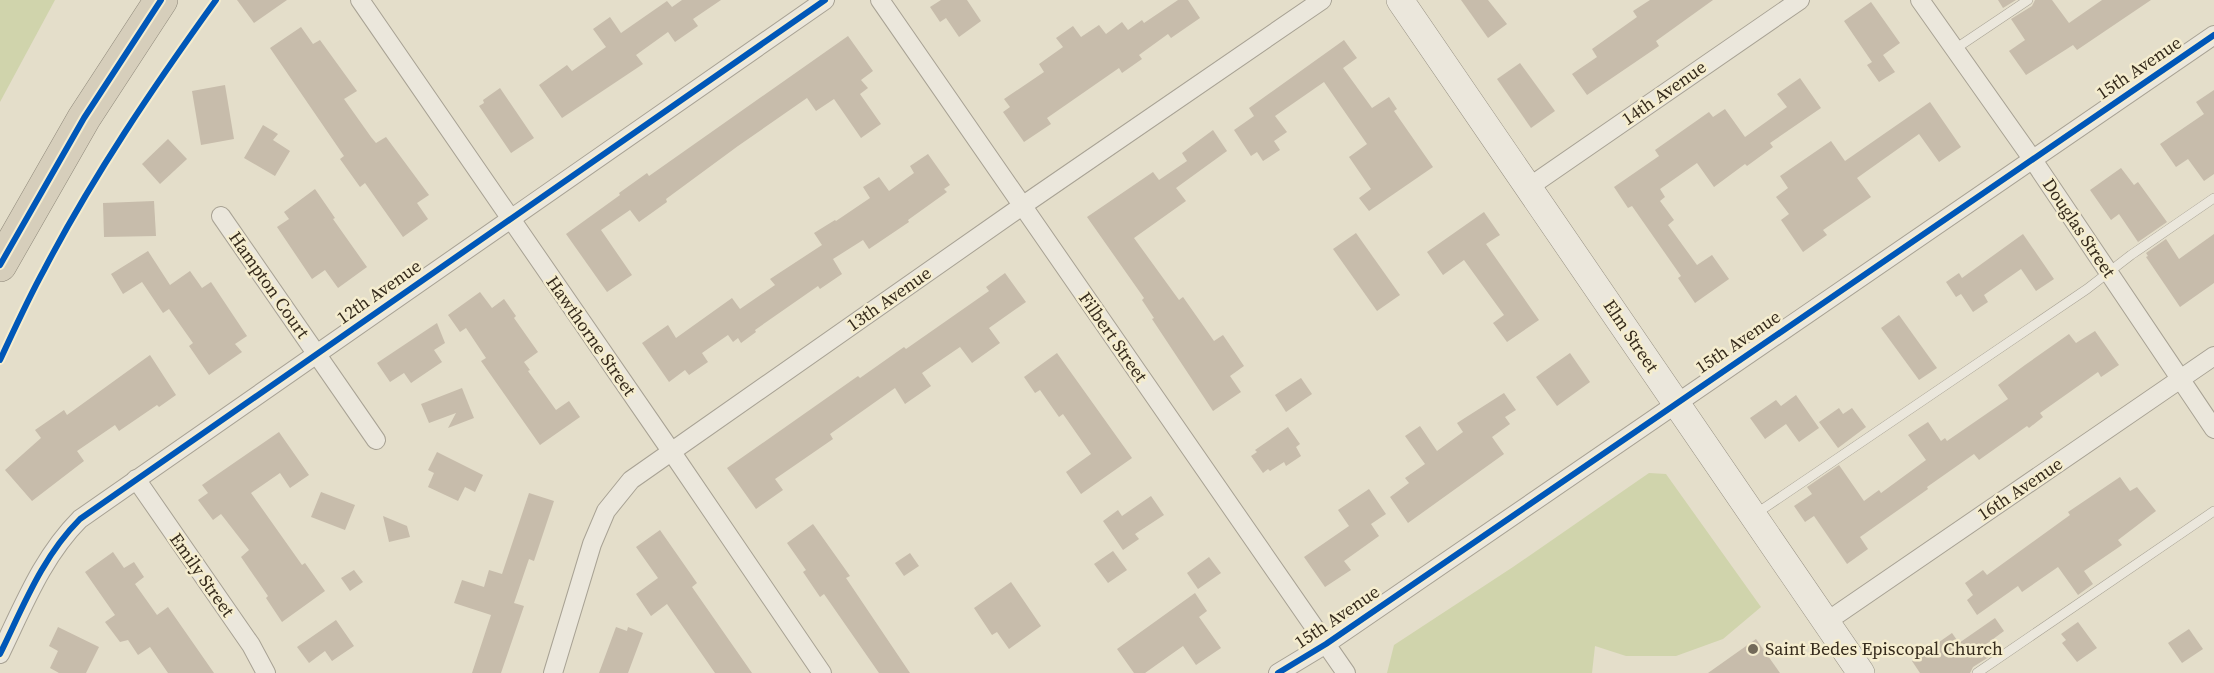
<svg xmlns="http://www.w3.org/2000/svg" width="2214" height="673" font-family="'Source Serif 4',serif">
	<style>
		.green { fill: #d0d4ac }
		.building { fill: #c7bcab }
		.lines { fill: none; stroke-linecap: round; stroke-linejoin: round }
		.lane-casing { stroke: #a8a294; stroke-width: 10 }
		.street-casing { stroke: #a8a294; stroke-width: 20 }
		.secondary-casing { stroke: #989284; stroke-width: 28 }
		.highway-casing { stroke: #8e887a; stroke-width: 34 }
		.lane { stroke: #ebe7dc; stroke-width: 9 }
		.street { stroke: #ebe7dc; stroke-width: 18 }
		.secondary { stroke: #ebe7dc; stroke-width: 27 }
		.highway { stroke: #d6cebb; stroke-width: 33 }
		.cycleway-casing { stroke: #f5edcf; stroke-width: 10 }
		.cycleway { stroke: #0057b8; stroke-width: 6 }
		.poi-dot { fill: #736a59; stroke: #f5edcf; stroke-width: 2 }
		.labels { text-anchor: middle; stroke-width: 5; stroke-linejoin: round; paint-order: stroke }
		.street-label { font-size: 18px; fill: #362b1c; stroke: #f5edcf }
		.poi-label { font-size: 18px; fill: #362b1c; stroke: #f5edcf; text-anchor: start }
	</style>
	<rect width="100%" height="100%" fill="#e4deca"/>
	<!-- green -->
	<g class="green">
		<path d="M0 0H55L0 102Z"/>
		<path d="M1649 473 1666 474 1761 607 1723 639 1676 656H1626L1595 646 1592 673H1387L1394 645 1513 567Z"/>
	</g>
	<!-- building -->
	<g class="building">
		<path d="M237 0H287L254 23Z"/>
		<path d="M682 0H721L693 19 698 26 675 42 668 32 636 55 643 64 562 118 539 85 567 65 572 71 606 47 593 29 610 17 621 33 667 1 672 7Z"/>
		<path d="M941 0H967L981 21 959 37 946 18 940 22 930 7Z"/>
		<path d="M1178 0H1188L1200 18 1171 38 1168 34 1139 55 1142 59 1122 73 1119 68 1047 118 1051 124 1024 142 1003 112 1010 107 1004 99 1044 72 1039 64 1063 47 1056 38 1073 26 1081 37 1099 25 1106 34 1122 22 1128 30 1142 20 1144 23Z"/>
		<path d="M1461 0H1488L1507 24 1488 38Z"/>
		<path d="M1650 0H1713L1656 41 1659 46 1587 95 1572 74 1597 57 1592 49 1637 17 1633 11Z"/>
		<path d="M1998 0H2016L2003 8Z"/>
		<path d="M2035 0H2052L2069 23 2102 0H2151L2077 50 2073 45 2026 75 2009 51 2025 40 2011 19 2032 6Z"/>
		<path d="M1871 2 1900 43 1883 55 1895 72 1879 82 1867 65 1872 62 1844 21Z"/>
		<path d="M301 27 313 44 320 40 357 91 344 99 371 137 376 143 386 137 429 195 417 203 428 219 403 237 365 183 360 187 340 159 344 156 270 48Z"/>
		<path d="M848 36 873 71 861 80 868 88 860 94 881 124 861 138 834 99 816 111 807 98 738 146 666 199 667 202 639 222 630 210 601 230 632 275 607 292 566 234 620 195 619 193 647 173 649 176Z"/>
		<path d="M1344 40 1357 58 1343 68 1372 108 1389 97 1397 109 1394 111 1433 167 1369 211 1359 198 1371 189 1349 157 1367 144 1324 82 1275 116 1287 132 1274 141 1280 150 1263 161 1257 152 1251 156 1234 130 1254 116 1249 108Z"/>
		<path d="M1520 63 1555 111 1531 128 1497 79Z"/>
		<path d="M1800 78 1821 108 1770 143 1773 147 1747 166 1745 164 1714 187 1697 163 1660 189 1665 197 1660 201 1674 220 1668 225 1697 265 1712 255 1729 279 1695 303 1678 278 1681 276 1632 206 1628 208 1614 187 1659 156 1655 150 1709 112 1713 117 1725 109 1745 137 1787 107 1777 94Z"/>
		<path d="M225 85 234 139 201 145 192 91Z"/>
		<path d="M500 88 534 138 511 153 479 106 484 103 483 100Z"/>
		<path d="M2214 90V174L2204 181 2188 159 2176 167 2160 144 2204 114 2196 102Z"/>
		<path d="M1930 102 1961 147 1939 162 1919 134 1857 178 1871 197 1823 230 1827 235 1803 252 1781 220 1789 214 1776 197 1788 188 1780 176 1831 141 1845 161Z"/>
		<path d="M263 125 278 134 273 140 290 151 275 176 244 158Z"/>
		<path d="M1213 130 1227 151 1176 188 1186 201 1134 238 1179 300 1183 297 1214 341 1223 335 1244 366 1230 376 1241 392 1213 411 1152 319 1154 318 1142 300 1144 298 1087 217 1153 172 1159 180 1187 161 1182 153Z"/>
		<path d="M168 139 187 159 160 184 142 164Z"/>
		<path d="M928 154 950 185 944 189 947 192 908 220 909 222 869 249 863 240 833 259 842 274 820 289 818 286 755 330 756 332 741 343 738 338 733 342 728 335 702 353 708 362 689 375 685 370 669 382 642 343 668 325 676 338 732 298 740 309 775 285 770 279 822 245 814 233 835 220 836 221 870 198 863 187 879 177 889 191 914 173 910 166Z"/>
		<path d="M2121 168 2134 185 2138 182 2167 222 2138 242 2119 214 2111 220 2090 190Z"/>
		<path d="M315 189 335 218 333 219 367 267 338 288 325 270 312 279 277 227 289 219 284 212Z"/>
		<path d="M154 201 156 236 104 237 103 203Z"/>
		<path d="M1484 212 1500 235 1486 244 1539 320 1507 342 1493 323 1504 315 1464 260 1443 275 1427 252Z"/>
		<path d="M1356 233 1400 295 1377 311 1333 249Z"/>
		<path d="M2023 234 2054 279 2036 291 2021 269 1984 295 1988 302 1973 312 1961 294 1956 297 1946 282 1959 273 1962 278Z"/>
		<path d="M2214 234V283L2180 307 2146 257 2148 256 2146 253 2166 239 2179 259Z"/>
		<path d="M148 251 170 285 190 271 202 288 211 282 247 336 235 344 242 352 209 375 189 346 193 343 169 309 163 313 142 282 123 294 111 274Z"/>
		<path d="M1005 273 1026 302 989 328 1000 343 972 363 960 347 922 373 931 386 905 404 895 388 830 434 833 439 775 479 783 490 756 509 727 468 858 376 860 378 904 347 906 349 989 291 986 287Z"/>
		<path d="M480 292 492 308 504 299 516 316 514 318 538 352 524 362 530 370 528 371 556 410 569 401 580 417 540 445 481 361 486 358 466 328 460 332 448 315Z"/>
		<path d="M1899 315 1937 368 1919 380 1881 328Z"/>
		<path d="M437 323 445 343 434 350 442 362 411 383 404 373 390 382 377 363Z"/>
		<path d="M2095 331 2119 365 2101 377 2098 372 2040 413 2043 417 2029 428 2027 426 1979 460 1974 454 1927 487 1928 489 1860 537 1868 549 1847 564 1814 516 1805 522 1794 506 1812 494 1807 487 1839 465 1864 501 1879 490 1881 493 1926 460 1908 435 1928 422 1941 441 1945 438 1947 441 2008 399 1998 385 2025 365 2069 334 2076 343Z"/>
		<path d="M1057 353 1132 458 1081 494 1066 472 1091 454 1063 414 1059 417 1040 390 1035 393 1024 377Z"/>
		<path d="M1570 353 1590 382 1557 406 1536 377Z"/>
		<path d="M150 355 176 395 159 407 157 405 119 431 115 425 77 451 84 461 32 501 5 470 41 438 35 430 64 410 67 415Z"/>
		<path d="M1301 378 1312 394 1286 412 1275 395Z"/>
		<path d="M462 388 474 418 448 428 456 413 429 423 421 404Z"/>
		<path d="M1504 393 1516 410 1505 417 1510 424 1492 437 1504 454 1408 523 1390 497 1409 483 1405 478 1425 464 1405 436 1420 426 1437 451 1463 432 1457 423Z"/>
		<path d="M1796 395 1819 428 1799 442 1786 424 1765 439 1750 418 1776 400 1781 406Z"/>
		<path d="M1839 408 1843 414 1852 408 1866 427 1838 448 1819 422Z"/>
		<path d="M1288 427 1300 444 1296 447 1301 456 1286 466 1284 462 1270 471 1268 469 1263 473 1251 456 1257 452 1255 450Z"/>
		<path d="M279 432 309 475 290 488 280 473 251 493 302 565 305 563 325 591 282 622 266 598 268 596 241 557 249 550 221 514 213 520 198 500 208 493 202 485Z"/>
		<path d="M437 452 483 475 475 492 465 487 458 501 428 487 434 473 428 470Z"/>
		<path d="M2120 477 2130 491 2137 487 2156 511 2118 540 2122 545 2084 571 2093 584 2078 595 2058 567 2022 592 2018 586 1977 615 1967 600 1973 595 1965 583 1983 570 1987 575 2070 515 2068 512Z"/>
		<path d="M1369 489 1386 514 1371 524 1379 536 1344 561 1351 570 1325 587 1304 557 1349 526 1338 510Z"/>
		<path d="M321 492 355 505 345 530 311 517Z"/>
		<path d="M529 493 554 501 534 561 529 559 514 603 524 606 501 673H472L491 615 454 603 462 580 484 587 489 570 502 574Z"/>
		<path d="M1151 496 1164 515 1135 534 1139 539 1123 550 1103 521 1118 510 1122 516Z"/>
		<path d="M383 516 407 526 410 537 389 542Z"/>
		<path d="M813 524 850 576 846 578 910 673H879L824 594 820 597 803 572 806 570 787 543Z"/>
		<path d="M660 530 697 583 692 587 752 673H715L667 604 651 616 636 594 658 578 636 547Z"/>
		<path d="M1113 551 1127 570 1108 583 1094 564Z"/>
		<path d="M113 552 124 568 134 562 144 577 135 584 157 615 168 607 214 673H168L150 647 138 655 128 640 120 642 105 622 115 615 85 572Z"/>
		<path d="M910 553 919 566 904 576 895 563Z"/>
		<path d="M1209 557 1221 573 1198 589 1187 573Z"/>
		<path d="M354 570 363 582 350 591 341 578Z"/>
		<path d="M1011 582 1041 626 1009 649 997 632 992 635 974 608Z"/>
		<path d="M1195 593 1207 611 1199 617 1221 648 1196 665 1183 646 1145 673H1134L1117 649Z"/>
		<path d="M1995 618 2004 631 1985 645 1992 655 1973 667 1970 673H1920L1912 661 1952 633 1959 643Z"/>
		<path d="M336 620 354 646 332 661 325 651 309 663 297 647Z"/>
		<path d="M2078 622 2097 648 2077 662 2062 643 2066 640 2061 634Z"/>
		<path d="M58 627 99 647 86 673H59L50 668 58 651 49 646Z"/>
		<path d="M616 627 627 631 628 627 643 633 628 673H599Z"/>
		<path d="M2189 629 2203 649 2182 663 2168 643Z"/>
		<path d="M1756 639 1780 673H1708Z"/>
	</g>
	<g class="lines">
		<!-- lane casing -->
		<g class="lane-casing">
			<g id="lane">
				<path d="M1955 49 2028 0"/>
				<path d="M1754 515 2087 289 2131 255 2214 198"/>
				<path d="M1977 673 2214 511"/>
			</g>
		</g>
		<!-- street casing -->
		<g class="street-casing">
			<g id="street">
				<path d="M360 0 671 451 822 673"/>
				<path d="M880 0 1346 673"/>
				<path d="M1920 0 2033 160 2214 429"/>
				<path d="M1529 187 1800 0"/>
				<path d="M221 216 376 440"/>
				<path d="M136 479 251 645 266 673"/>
				<path d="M1826 622 2214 356"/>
				<path d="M0 654C23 607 42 557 80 519L825 0"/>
				<path d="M553 673 592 544 606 511 631 480 1022 206 1322 0"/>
				<path d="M1278 673 1326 644 2214 35"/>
			</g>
		</g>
		<!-- secondary casing -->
		<g class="secondary-casing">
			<path id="secondary" d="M1400 0 1861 673"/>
		</g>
		<!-- highway casing -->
		<g class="highway-casing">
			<path id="highway" d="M0 265 84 118 161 0"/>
		</g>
		<!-- lane -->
		<use href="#lane" class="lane"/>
		<!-- street -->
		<use href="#street" class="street"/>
		<!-- secondary -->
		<use href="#secondary" class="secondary"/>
		<!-- highway -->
		<use href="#highway" class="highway"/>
		<!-- cycleway casing -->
		<g class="cycleway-casing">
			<g id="cycleway">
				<path d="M0 265 84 118 161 0"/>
				<path d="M0 360C14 330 28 299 44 270 93 176 154 86 216 0"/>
				<path d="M0 654C23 607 42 557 80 519L825 0"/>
				<path d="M1278 673 1326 644 2214 35"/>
			</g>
		</g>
		<!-- cycleway -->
		<use href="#cycleway" class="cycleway"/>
	</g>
	<!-- markers -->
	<circle class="poi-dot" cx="1753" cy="649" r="6"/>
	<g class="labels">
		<!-- street labels -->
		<g class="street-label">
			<text transform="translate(2139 68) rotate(-34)" y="6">15th Avenue</text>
			<text transform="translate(1664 93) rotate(-35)" y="6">14th Avenue</text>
			<text transform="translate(2079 228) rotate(56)" y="6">Douglas Street</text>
			<text transform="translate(269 285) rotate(55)" y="6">Hampton Court</text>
			<text transform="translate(379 292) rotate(-35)" y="6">12th Avenue</text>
			<text transform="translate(889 299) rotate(-35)" y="6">13th Avenue</text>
			<text transform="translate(591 336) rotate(55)" y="6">Hawthorne Street</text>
			<text transform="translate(1631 336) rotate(56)" y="6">Elm Street</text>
			<text transform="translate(1113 337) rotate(55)" y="6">Filbert Street</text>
			<text transform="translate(1738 342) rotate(-34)" y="6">15th Avenue</text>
			<text transform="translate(2020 489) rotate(-34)" y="6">16th Avenue</text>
			<text transform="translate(202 575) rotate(55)" y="6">Emily Street</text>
			<text transform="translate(1337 617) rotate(-34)" y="6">15th Avenue</text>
		</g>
		<!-- poi labels -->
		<g class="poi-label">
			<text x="1765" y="655">Saint Bedes Episcopal Church</text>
		</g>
	</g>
</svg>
